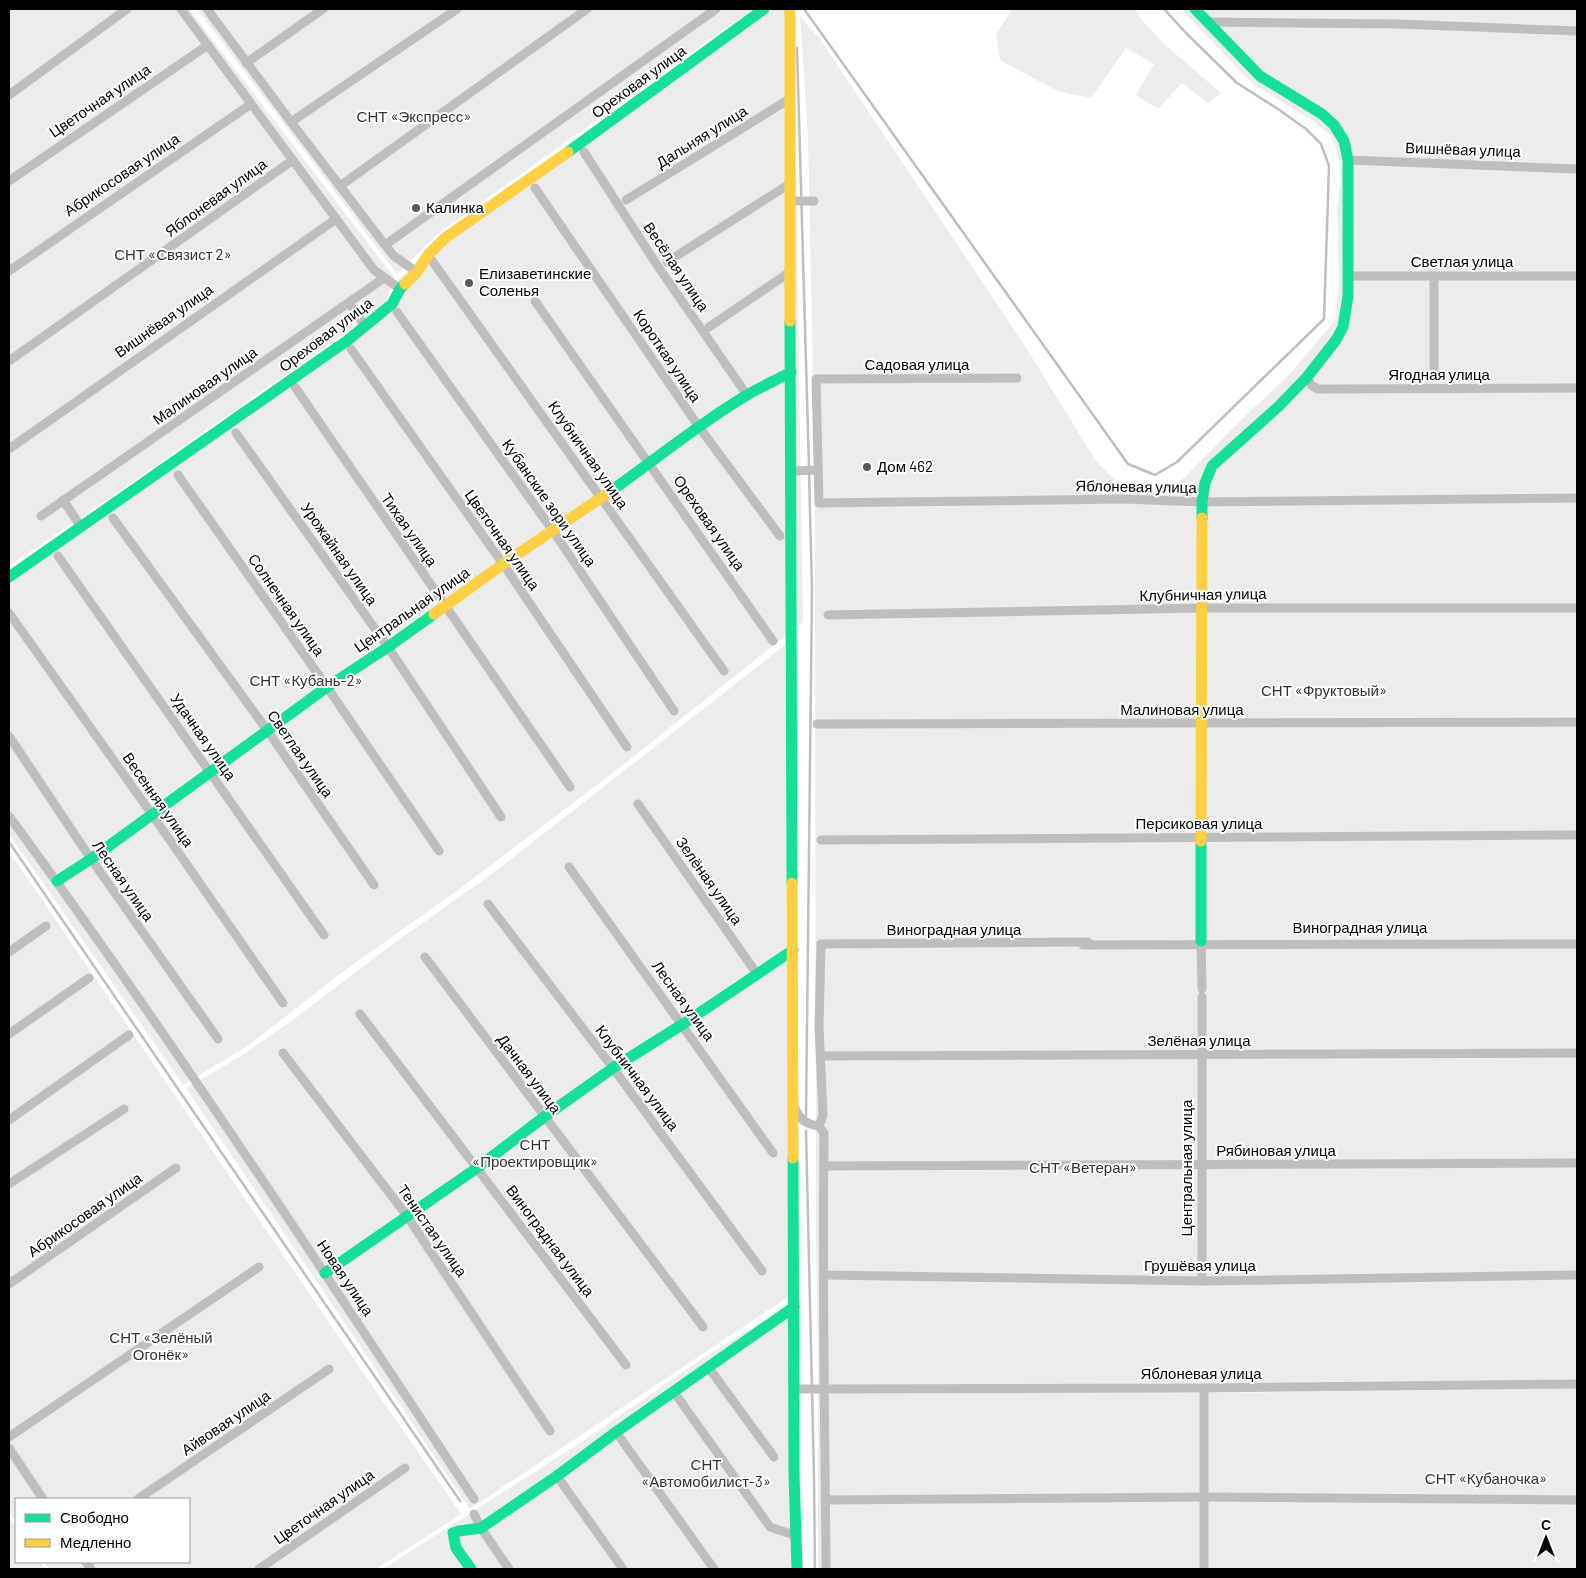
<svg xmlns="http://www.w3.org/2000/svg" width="1586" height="1578" font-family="Barlow,sans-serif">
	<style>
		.green { fill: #ececec }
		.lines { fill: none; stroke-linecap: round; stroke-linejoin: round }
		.stream { stroke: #bfbfbf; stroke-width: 2.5 }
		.street { stroke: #bebebe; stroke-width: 9 }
		.fast { stroke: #16e098; stroke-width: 11 }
		.slow { stroke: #ffcf43; stroke-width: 11 }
		.poi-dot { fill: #595959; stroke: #fff; stroke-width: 2 }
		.labels { text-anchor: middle; stroke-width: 4; stroke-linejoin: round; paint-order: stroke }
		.street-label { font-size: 15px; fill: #000; stroke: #fff }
		.park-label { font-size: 15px; fill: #333; stroke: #fff }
		.poi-label { font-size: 15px; fill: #000; stroke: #fff; text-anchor: start }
	</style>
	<rect width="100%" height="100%" fill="#fff"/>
	<!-- green -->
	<g class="green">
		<path d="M9 9H189L394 277 384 306 112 496 9 566Z"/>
		<path d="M197 9H753L441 231 397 274Z"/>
		<path d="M758 9H793L803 622 623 765 465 885 341 973 249 1045 183 1085 9 834V572L390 305 399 279 431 247Z"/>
		<path d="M1008 9H1135L1141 19 1163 43 1221 93 1208 103 1182 83 1158 109 1136 95 1154 64 1126 48 1091 98 1057 91 1000 60 996 34 1011 11Z"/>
		<path d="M1181 9H1577V1386L818 1391 816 1232 815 542 812 330 808 136 800 16 820 39 1025 346 1096 461 1121 486 1147 492 1172 490 1243 418 1287 377 1335 321 1339 281 1337 207 1341 181 1339 158 1331 136 1312 120 1254 85Z"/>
		<path d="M785 645 788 1297 470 1509 186 1088 241 1056 293 1020 386 949 497 870Z"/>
		<path d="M9 851 364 1374 461 1514 376 1569H49L44 1562H189V1499H16V1522L9 1511Z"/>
		<path d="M802 1298 801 1453 804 1569H383L580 1443 703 1358Z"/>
		<path d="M1577 1388V1569H818V1392L1209 1393Z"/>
		<path d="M9 1517 16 1528V1562H40L45 1569H9Z"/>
	</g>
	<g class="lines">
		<!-- stream -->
		<g class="stream">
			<path d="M804 9 1128 464 1155 475 1177 462 1324 319 1329 166 1321 144 1306 129 1278 109 1237 83 1186 33 1164 9"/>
			<path d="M797 48 809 467"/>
			<path d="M9 842 460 1501"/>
			<path d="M806 1116 812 588 809 473"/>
			<path d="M806 1131 814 1477 815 1569"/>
		</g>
		<!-- street -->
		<g class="street">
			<path d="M181 9 374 270 400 289"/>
			<path d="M207 9 291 122 385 245 394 256 417 272"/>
			<path d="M1207 22 1400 24 1577 31"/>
			<path d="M246 63 323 9"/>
			<path d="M9 95 127 9"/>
			<path d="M291 122 457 9"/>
			<path d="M584 152 659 268 747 395"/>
			<path d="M1348 160 1577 169"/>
			<path d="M9 181 208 45"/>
			<path d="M340 186 587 9"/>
			<path d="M535 188 699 427 780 536"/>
			<path d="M626 200 791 98"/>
			<path d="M791 201H814"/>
			<path d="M385 245 716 9"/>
			<path d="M428 255 724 671"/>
			<path d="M667 262 791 183"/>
			<path d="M9 271 251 104"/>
			<path d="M1347 276H1577"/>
			<path d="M1434 276V373"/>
			<path d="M535 301 773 641"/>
			<path d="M349 303 365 326"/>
			<path d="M397 312 553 531 674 711"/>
			<path d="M709 327 790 272"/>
			<path d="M351 349 503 564 627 747"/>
			<path d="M9 361 293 160"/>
			<path d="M1307 377 1311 385 1318 389 1577 388"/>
			<path d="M1017 378 816 379 819 503 1124 499 1202 502 1577 498"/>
			<path d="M295 387 570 787"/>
			<path d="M236 433 388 647 501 817"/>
			<path d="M9 449 336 219"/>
			<path d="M792 471 818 470"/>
			<path d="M178 475 327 687 439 851"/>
			<path d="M63 500 81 527"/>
			<path d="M41 516 384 278"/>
			<path d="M113 518 267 730 374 885"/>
			<path d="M58 556 324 935"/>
			<path d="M9 613 151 813 283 1003"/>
			<path d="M828 615 1202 608H1577"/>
			<path d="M817 724 1577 722"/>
			<path d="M9 736 91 859 218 1039"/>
			<path d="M638 804 757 974"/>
			<path d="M9 816C171 1038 322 1269 474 1499"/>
			<path d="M821 840 1577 835"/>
			<path d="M569 867 773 1153"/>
			<path d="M488 904 613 1068 762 1271"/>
			<path d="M1201 941 1202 989"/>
			<path d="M1083 945 1577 944"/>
			<path d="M9 952 46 926"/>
			<path d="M425 957 703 1327"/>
			<path d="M360 1014 626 1365"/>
			<path d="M9 1034 89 978"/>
			<path d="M283 1053 407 1216 550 1431"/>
			<path d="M821 1056 1577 1053"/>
			<path d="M795 1108C800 1120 806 1124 819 1126"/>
			<path d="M9 1120 129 1035"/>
			<path d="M824 1166 1577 1163"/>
			<path d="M9 1184 124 1109"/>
			<path d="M823 1275 1202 1281 1577 1275"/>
			<path d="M1202 1281V997"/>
			<path d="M9 1284 176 1168"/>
			<path d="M709 1368 774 1457"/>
			<path d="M1204 1388V1569"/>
			<path d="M794 1389 1204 1388 1577 1384"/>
			<path d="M674 1392 770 1527 797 1536"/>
			<path d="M616 1432 714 1569"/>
			<path d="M9 1437 259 1267"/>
			<path d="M9 1448 43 1499"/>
			<path d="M557 1476 623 1569"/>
			<path d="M138 1499 329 1369"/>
			<path d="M825 1500 1203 1497 1577 1500"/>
			<path d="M474 1514 481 1528 509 1569"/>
			<path d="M86 1562 91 1569"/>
			<path d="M259 1569 405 1468"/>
			<path d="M826 1569C825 1426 822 1284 824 1141V1133L819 1126 823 1115 819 1027 821 944 1088 942"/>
		</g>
		<!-- fast -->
		<g class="fast">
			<path d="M1195 9 1260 76 1322 114 1334 125 1344 141 1348 160V296L1343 327 1336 340 1307 377 1279 406 1212 466 1205 483 1202 502V518"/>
			<path d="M568 152 764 9"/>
			<path d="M790 321 792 883"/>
			<path d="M608 493C654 461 698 424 747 395 761 387 776 380 791 372"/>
			<path d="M9 577 348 340 392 304 400 289 405 284"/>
			<path d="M57 881 91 859 327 687 388 647 434 614"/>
			<path d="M1201 941V841"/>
			<path d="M793 1158 794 1475 797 1569"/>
			<path d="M325 1273 477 1168 544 1117 613 1068 683 1024 793 950"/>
			<path d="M471 1569 456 1548 453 1533 459 1531 481 1528 557 1476 616 1432 794 1307"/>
		</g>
		<!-- slow -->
		<g class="slow">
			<path d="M790 9V321"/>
			<path d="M405 284 417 272 428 255 445 238 568 152"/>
			<path d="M434 614 503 564 608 493"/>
			<path d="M1201 841 1202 518"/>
			<path d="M792 883 793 1158"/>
		</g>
	</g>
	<!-- markers -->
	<g class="poi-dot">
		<circle cx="416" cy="208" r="5"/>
		<circle cx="469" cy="283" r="5"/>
		<circle cx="867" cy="467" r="5"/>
	</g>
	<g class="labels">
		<!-- street labels -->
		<g class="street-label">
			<text transform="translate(639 82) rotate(-36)" y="5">Ореховая улица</text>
			<text transform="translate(100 101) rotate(-34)" y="5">Цветочная улица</text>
			<text transform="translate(702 137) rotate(-32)" y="5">Дальняя улица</text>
			<text transform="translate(1463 150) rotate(2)" y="5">Вишнёвая улица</text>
			<text transform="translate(122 175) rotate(-34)" y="5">Абрикосовая улица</text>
			<text transform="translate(216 198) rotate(-36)" y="5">Яблоневая улица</text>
			<text x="1462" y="267">Светлая улица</text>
			<text transform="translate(676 267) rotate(56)" y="5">Весёлая улица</text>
			<text transform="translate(164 321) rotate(-35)" y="5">Вишнёвая улица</text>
			<text transform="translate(326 335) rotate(-37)" y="5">Ореховая улица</text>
			<text transform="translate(667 356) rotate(56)" y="5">Короткая улица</text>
			<text x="917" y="370">Садовая улица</text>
			<text x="1439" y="380">Ягодная улица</text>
			<text transform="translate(205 386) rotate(-35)" y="5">Малиновая улица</text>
			<text transform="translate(588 455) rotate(55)" y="5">Клубничная улица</text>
			<text transform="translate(1136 487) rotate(1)" y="5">Яблоневая улица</text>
			<text transform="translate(549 503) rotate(55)" y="5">Кубанские зори улица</text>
			<text transform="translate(709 523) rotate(55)" y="5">Ореховая улица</text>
			<text transform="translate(409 530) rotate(55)" y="5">Тихая улица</text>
			<text transform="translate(502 540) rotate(55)" y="5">Цветочная улица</text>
			<text transform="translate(339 554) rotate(55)" y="5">Урожайная улица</text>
			<text transform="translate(1203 595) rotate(-1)" y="5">Клубничная улица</text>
			<text transform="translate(286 605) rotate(55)" y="5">Солнечная улица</text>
			<text transform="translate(412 610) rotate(-35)" y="5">Центральная улица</text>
			<text x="1182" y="715">Малиновая улица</text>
			<text transform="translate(203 737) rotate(55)" y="5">Удачная улица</text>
			<text transform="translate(300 754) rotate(55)" y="5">Светлая улица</text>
			<text transform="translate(158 800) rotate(55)" y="5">Весенняя улица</text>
			<text x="1199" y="829">Персиковая улица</text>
			<text transform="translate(123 881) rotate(55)" y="5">Лесная улица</text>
			<text transform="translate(709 881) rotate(55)" y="5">Зелёная улица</text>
			<text x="1360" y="933">Виноградная улица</text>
			<text x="954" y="935">Виноградная улица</text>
			<text transform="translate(683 1001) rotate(54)" y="5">Лесная улица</text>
			<text x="1199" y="1046">Зелёная улица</text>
			<text transform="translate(529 1074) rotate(53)" y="5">Дачная улица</text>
			<text transform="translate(637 1078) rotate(53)" y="5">Клубничная улица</text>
			<text x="1276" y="1156">Рябиновая улица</text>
			<text transform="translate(1187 1168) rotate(-90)" y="5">Центральная улица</text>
			<text transform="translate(85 1215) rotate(-35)" y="5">Абрикосовая улица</text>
			<text transform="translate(432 1231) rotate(55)" y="5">Тенистая улица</text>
			<text transform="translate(550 1241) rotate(53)" y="5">Виноградная улица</text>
			<text x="1200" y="1271">Грушёвая улица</text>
			<text transform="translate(345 1278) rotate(56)" y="5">Новая улица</text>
			<text x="1201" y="1379">Яблоневая улица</text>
			<text transform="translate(226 1423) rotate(-34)" y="5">Айвовая улица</text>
			<text transform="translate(324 1507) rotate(-35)" y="5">Цветочная улица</text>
		</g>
		<!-- park labels -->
		<g class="park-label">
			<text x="414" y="122">СНТ «Экспресс»</text>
			<text x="173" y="260">СНТ «Связист 2»</text>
			<text x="306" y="686">СНТ «Кубань-2»</text>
			<text x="1324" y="696">СНТ «Фруктовый»</text>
			<text x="535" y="1150">СНТ<tspan x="535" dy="17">«Проектировщик»</tspan></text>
			<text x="1083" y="1173">СНТ «Ветеран»</text>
			<text x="161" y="1343">СНТ «Зелёный<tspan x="161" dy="17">Огонёк»</tspan></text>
			<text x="706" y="1470">СНТ<tspan x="706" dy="17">«Автомобилист-3»</tspan></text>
			<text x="1486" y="1484">СНТ «Кубаночка»</text>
		</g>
		<!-- poi labels -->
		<g class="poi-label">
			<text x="426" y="213">Калинка</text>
			<text x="479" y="279">Елизаветинские<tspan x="479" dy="17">Соленья</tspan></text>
			<text x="877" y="472">Дом 462</text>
		</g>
	</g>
	<!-- border -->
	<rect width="1586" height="1578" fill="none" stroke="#000000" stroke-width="20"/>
	<!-- legend -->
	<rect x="15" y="1498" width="175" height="65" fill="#ffffff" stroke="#999999"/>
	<rect x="25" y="1514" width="25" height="8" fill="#16e098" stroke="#999999"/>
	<text x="60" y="1523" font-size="15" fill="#000000">Свободно</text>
	<rect x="25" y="1539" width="25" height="8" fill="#ffcf43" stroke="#999999"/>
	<text x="60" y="1548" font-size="15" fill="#000000">Медленно</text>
	<!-- north arrow -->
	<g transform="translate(1546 1538)" stroke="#ffffff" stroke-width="4" paint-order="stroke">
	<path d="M0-4L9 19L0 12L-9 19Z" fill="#000000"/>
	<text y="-8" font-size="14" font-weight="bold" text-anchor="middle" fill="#000000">С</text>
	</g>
</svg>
